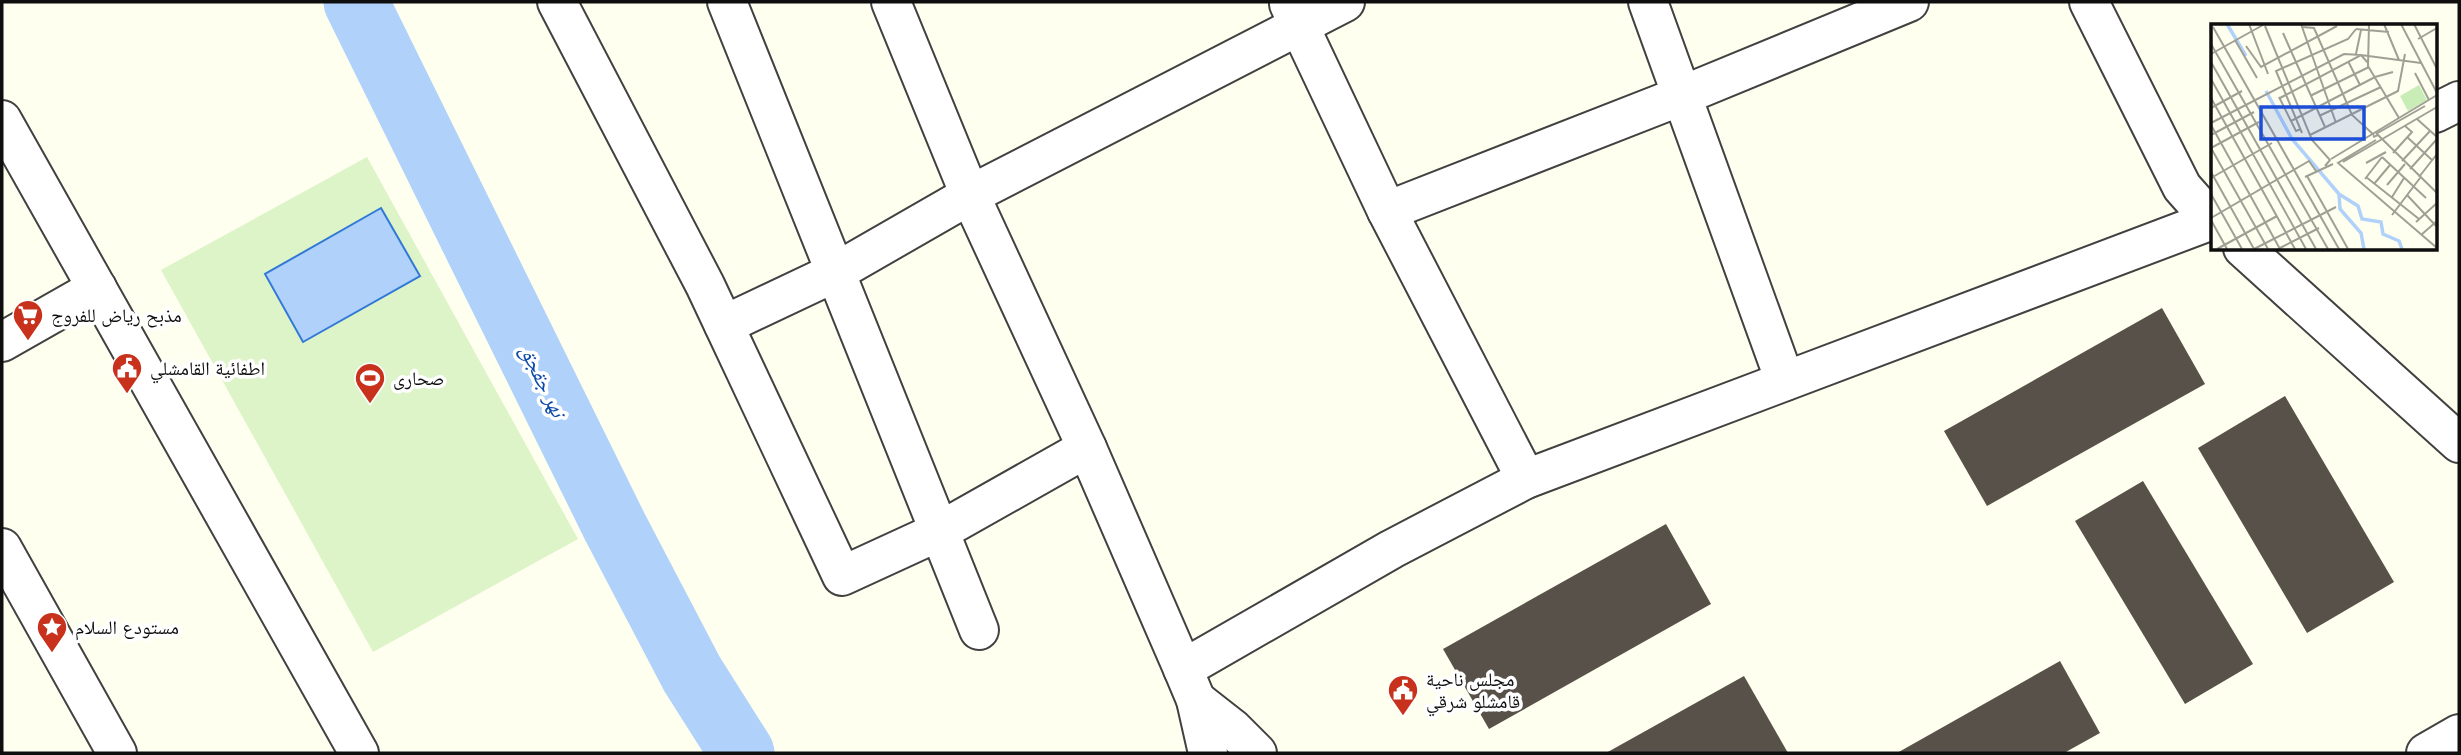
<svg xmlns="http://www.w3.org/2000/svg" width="2461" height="755" font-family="'Libre Baskerville','Noto Naskh Arabic',serif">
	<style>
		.pitch { fill: #ddf3c8 }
		.water { fill: #b0d2fa; stroke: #3278d7; stroke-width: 2 }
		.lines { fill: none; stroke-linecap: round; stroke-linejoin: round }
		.river { stroke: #b0d2fa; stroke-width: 65 }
		.building { fill: #58514a }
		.minor-casing { stroke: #414141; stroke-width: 42 }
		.minor { stroke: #fff; stroke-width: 38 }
		.labels { text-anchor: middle; stroke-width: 7; stroke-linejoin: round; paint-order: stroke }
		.poi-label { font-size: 19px; fill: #0e0e0e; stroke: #fff; text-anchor: start }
		.water-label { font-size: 21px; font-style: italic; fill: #0e4ba9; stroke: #fff }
		.inset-river { fill: none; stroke: #b0d2fa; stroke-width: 3.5 }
		.inset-road { fill: none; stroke: #9f9f95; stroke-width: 2 }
		.view { fill: #1d4ed8; fill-opacity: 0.15; stroke: #1d4ed8; stroke-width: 3.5 }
		.inset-edge { fill: none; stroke: #0e0e0e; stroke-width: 3.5 }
	</style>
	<rect width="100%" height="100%" fill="#ffffef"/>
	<!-- pitch -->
	<path class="pitch" d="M367 157 578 539 373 652 161 270Z"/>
	<!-- water -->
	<path class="water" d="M381 208 420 276 303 342 265 274Z"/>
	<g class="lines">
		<!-- river -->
		<path class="river" d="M356 2 615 527 692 674 742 753"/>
	</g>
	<!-- building -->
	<g class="building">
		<path d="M2162 308 2205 384 1987 506 1944 431Z"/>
		<path d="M2285 396 2394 582 2307 633 2198 448Z"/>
		<path d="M2143 481 2253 664 2185 704 2075 521Z"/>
		<path d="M1666 524 1711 604 1489 729 1443 649Z"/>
		<path d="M2060 661 2100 733 2064 753H1897Z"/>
		<path d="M1744 676 1788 753H1606Z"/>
	</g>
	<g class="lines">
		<!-- minor casing -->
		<g class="minor-casing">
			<g id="minor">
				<path d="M557 2 705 285 842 576 940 531 1087 448"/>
				<path d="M727 2 979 630"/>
				<path d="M891 2 970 195 1087 448 1183 669 1196 700 1208 753"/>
				<path d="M1648 2 1785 381"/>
				<path d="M2089 2 2182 187 2212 221"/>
				<path d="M1289 4 1387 211 1526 479"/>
				<path d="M2435 113 2459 101"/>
				<path d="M2 120 359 753"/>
				<path d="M1387 211 1681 96 1909 2"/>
				<path d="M2243 248 2459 443"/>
				<path d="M724 325 836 272 970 195 1345 2"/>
				<path d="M2 342 97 288"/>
				<path d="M2 548 117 753"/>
				<path d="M1183 669 1392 549 1526 479 2212 220"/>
				<path d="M1196 700 1233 729 1257 753"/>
				<path d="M2426 753 2459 734"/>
			</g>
		</g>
		<!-- minor -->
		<use href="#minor" class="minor"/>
	</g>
	<!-- icons -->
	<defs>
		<g id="supermarket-pin" transform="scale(1.575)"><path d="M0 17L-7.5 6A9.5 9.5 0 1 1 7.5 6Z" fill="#c8321c" stroke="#fff"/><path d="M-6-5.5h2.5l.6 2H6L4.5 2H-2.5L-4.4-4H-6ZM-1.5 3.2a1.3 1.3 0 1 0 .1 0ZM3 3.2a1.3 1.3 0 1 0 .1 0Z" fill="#fff"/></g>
		<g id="civic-pin" transform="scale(1.575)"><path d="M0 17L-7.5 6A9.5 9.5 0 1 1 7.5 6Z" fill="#c8321c" stroke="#fff"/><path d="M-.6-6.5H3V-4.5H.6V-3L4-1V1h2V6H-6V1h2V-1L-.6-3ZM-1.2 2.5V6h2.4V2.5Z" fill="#fff"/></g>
		<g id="stadium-pin" transform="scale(1.575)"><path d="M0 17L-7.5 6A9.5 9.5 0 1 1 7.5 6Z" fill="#c8321c" stroke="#fff"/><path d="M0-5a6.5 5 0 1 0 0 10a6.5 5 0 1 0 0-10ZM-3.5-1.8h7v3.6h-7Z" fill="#fff"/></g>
		<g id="sight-pin" transform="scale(1.575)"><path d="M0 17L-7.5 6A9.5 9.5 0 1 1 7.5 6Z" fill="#c8321c" stroke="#fff"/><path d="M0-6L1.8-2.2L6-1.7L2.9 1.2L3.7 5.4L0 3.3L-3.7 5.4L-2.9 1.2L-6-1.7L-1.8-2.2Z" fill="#fff"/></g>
	</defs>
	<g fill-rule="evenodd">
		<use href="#supermarket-pin" x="28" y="315"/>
		<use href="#civic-pin" x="127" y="368"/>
		<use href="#stadium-pin" x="370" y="378"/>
		<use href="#sight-pin" x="52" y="627"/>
		<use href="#civic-pin" x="1403" y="690"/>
	</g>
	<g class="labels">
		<!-- poi labels -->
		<g class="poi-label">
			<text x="51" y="322">مذبح رياض للفروج</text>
			<text x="150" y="375">اطفائية القامشلي</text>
			<text x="393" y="385">صحارى</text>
			<text x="75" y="634">مستودع السلام</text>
			<text x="1426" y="686">مجلس ناحية<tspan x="1426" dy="22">قامشلو شرقي</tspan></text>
		</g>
		<!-- water labels -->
		<g class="water-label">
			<text transform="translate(543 381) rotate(64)" y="7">نهر جقجق</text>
		</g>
	</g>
	<!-- overview -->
	<g transform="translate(2211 24)">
		<rect width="226" height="226" fill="#ffffef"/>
		<path d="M208 61 216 76 197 87 189 72Z" fill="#c9edb6"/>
		<path class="inset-river" d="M16 0 35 32M55 67 81 115 128 170 129 185 150 209 153 225M128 170 147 182 151 195 170 198 172 210 188 217 191 225"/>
		<path class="inset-road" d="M38 0 57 50M90 0 125 99M158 0 157 42 188 94M173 0 188 36M190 0 226 69M203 0 226 45M54 2 101 116 119 136 114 142M2 3 128 225M91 3 103 4 141 91 163 111M145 5 178 8M72 9 114 103M207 15 226 4M24 16 46 54M0 20 117 225M35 22 50 43 126 2M0 30 52 1M145 30 150 6M137 37 149 61M0 38 105 225M204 49 218 76M0 55 95 225M99 72 158 43M68 73 85 107 90 105M0 74 84 225M69 74 150 31 210 39M0 84 31 67M108 92 170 63M206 95 226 113M80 97 164 53 182 48M0 99 133 30 150 31 157 39M0 101 69 225M91 109 65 47 137 15 145 5M165 110 214 82M0 111 43 88M99 111 187 67 194 30M162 113 167 111 226 169M196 113 221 136M165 116 127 139 226 224M0 124 57 225M0 124 48 98M182 129 201 108 194 102M171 133 215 174M120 135 226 71M191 137 219 107M132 138 226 83M155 139 175 128M199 145 226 115M0 148 43 225M96 152 137 225M94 153 122 140M155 153 208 195M208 153 226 130M0 154 61 119M154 155 171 133M163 160 179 141M176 161 194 140M0 170 31 225M196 171 226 203M181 173 193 154M181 191 209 154M0 194 98 137 105 147M0 196 16 225M205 198 226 179M210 211 226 197M6 225 66 192M43 225 125 183M67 225 108 204"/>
		<path class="view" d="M50 83H153V115H50Z"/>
		<rect width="226" height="226" class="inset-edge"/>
	</g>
	<!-- border -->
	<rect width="2461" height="755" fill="none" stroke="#0e0e0e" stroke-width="7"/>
</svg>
